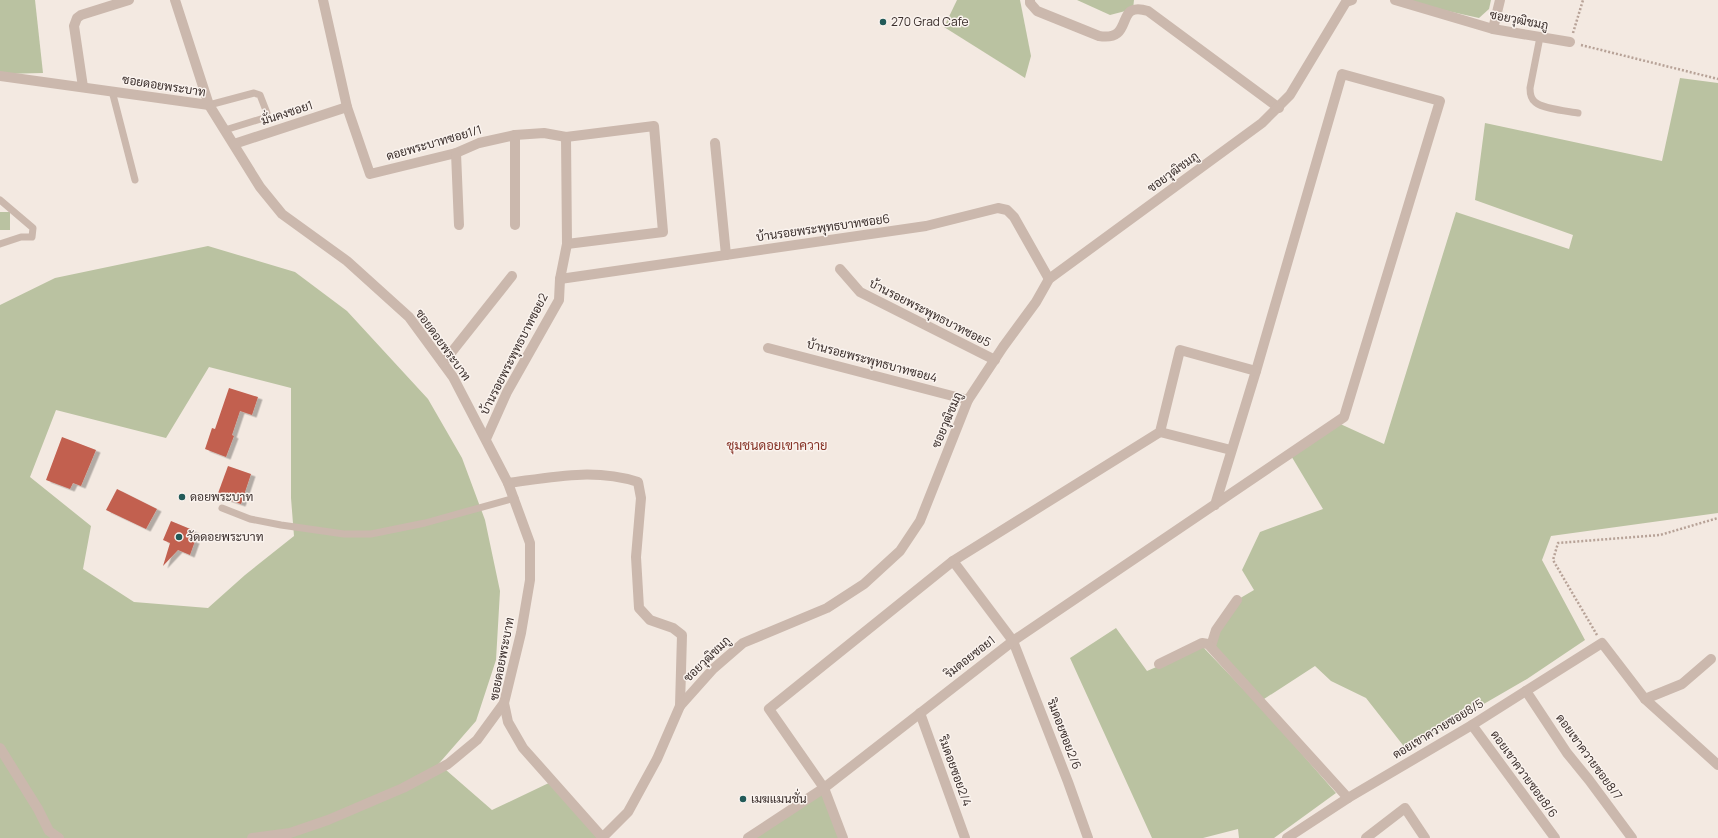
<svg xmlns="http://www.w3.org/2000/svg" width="1718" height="838" font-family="Manrope,Sarabun,sans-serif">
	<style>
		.green { fill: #bac2a1; fill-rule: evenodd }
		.building { fill: #c26050; filter: url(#shadow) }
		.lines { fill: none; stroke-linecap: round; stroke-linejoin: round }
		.path { stroke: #b7a297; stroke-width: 2.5; stroke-dasharray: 2 2; stroke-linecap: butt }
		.service { stroke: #cbb8ad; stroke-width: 7 }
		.minor { stroke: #cbb8ad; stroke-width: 10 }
		.poi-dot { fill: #225a58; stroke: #faf3ee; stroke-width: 1.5 }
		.labels { text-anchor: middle; stroke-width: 3; stroke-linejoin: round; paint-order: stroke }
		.street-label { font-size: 12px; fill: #3a2e2b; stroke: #faf3ee }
		.poi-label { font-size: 12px; fill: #3a2e2b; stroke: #faf3ee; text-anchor: start }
		.neighbourhood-label { font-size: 13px; fill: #863327; stroke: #faf3ee }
	</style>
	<defs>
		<filter id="shadow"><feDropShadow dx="4.5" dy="2.5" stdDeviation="0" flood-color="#0004"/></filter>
	</defs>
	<rect width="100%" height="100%" fill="#f3e9e1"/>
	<!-- green -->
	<g class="green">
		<path d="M0 0H35L43 73 0 74Z"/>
		<path d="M957 0H1020L1031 56 1025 78 944 27Z"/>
		<path d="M1077 0H1134L1133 9 1110 15Z"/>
		<path d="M1398 0H1491L1489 9 1479 18Z"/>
		<path d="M1680 78 1718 83V513L1551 536 1542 560 1585 640 1527 679 1406 749 1366 698 1331 681 1315 666 1261 701 1211 646 1237 600 1254 590 1242 570 1260 532 1323 509 1290 454 1336 422 1384 444 1456 212 1569 249 1573 235 1475 200 1485 123 1662 161Z"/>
		<rect x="0" y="212" width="10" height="18"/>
		<path d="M208 246 295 272 347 311 428 399 462 458 485 520 500 591 496 660 476 721 428 776 446 770 492 810 553 781 603 838H0V305L55 278ZM209 367 291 388V498L294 536 245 575 208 608 134 602 83 569 91 526 30 477 56 410 166 438Z"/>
		<path d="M1116 628 1147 671 1203 647 1266 713 1336 793 1274 838H1239L1238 829 1203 838H1152L1070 658Z"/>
		<path d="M824 788 843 838H748Z"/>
	</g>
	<!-- building -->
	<g class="building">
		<path d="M229 388 258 397 252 415 240 411 232 435 234 436 226 457 205 449 212 428 215 429Z"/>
		<path d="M62 437 96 450 81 486 73 483 70 489 46 480Z"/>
		<path d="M228 466 251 474 241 504 217 496Z"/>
		<path d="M117 489 157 509 146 529 106 510Z"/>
		<path d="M171 521 195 531 192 540 195 541 190 555 178 550 163 566 170 543 163 540Z"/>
	</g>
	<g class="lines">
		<!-- path -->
		<g class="path">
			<path d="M1573 33 1583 0"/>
			<path d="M1581 45 1718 79"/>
			<path d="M1597 635 1553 560 1558 543 1660 535 1718 518"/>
		</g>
		<!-- service -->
		<g class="service">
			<path d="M1540 37 1530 88C1530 93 1531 99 1535 102 1543 109 1567 111 1578 113"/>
			<path d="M112 91 135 180"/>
			<path d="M209 105 254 93 260 95 267 113 264 118 225 130"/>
			<path d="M0 200 33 228 32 237H21L0 244"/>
			<path d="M222 508 250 519 281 525 344 534H371L425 523 515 498"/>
		</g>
		<!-- minor -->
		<g class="minor">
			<path d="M175 0 209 105 260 187 282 214 347 261 409 317 453 377 508 483 530 543V580L521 633 504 703 508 722 523 748 603 838"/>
			<path d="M323 0 347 107 370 174 456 153 479 143 515 135 544 133 566 137 654 126 663 232 567 244"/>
			<path d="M1030 0V3L1037 11 1099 36C1136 42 1113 0 1148 11L1279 108"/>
			<path d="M1395 0 1493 29 1570 42"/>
			<path d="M1493 29 1500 0"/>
			<path d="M0 76 209 105"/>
			<path d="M83 87 74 26 77 18 81 15 129 0"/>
			<path d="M515 135V225"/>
			<path d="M715 143 726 255"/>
			<path d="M234 144 347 107"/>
			<path d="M456 153 459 225"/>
			<path d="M840 269 860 292 995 360"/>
			<path d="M560 279 926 226 998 208 1007 210 1014 217 1049 279"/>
			<path d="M768 348 968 400"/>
			<path d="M443 363 512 276"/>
			<path d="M1160 432 1231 450"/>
			<path d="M486 439 507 392 559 300 560 279 567 244 566 137"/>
			<path d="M508 483C553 477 594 468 638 482L641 498 636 557 639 608 650 620 673 628 682 635 680 706"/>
			<path d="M953 561 1013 641 1068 782 1088 838"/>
			<path d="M1211 646 1216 630 1237 600"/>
			<path d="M1159 664 1202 643 1208 644 1348 798"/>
			<path d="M1526 691 1567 753 1589 780 1632 838"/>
			<path d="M1645 699 1682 684 1711 659"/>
			<path d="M920 713 965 838"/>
			<path d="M1472 725 1555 838"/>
			<path d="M0 748 38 809 49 831 59 838"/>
			<path d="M603 837 628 812 657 759 680 706 713 669 743 643 827 608 864 584 900 551 920 521 968 400 1003 347 1036 302 1049 279 1262 123 1290 95 1346 2 1352 0"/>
			<path d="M252 838 290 833 328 820 403 788 448 764 477 740 504 703"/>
			<path d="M748 838 824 788 1013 641 1344 417 1440 101 1342 74 1256 371 1215 505"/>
			<path d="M843 838 824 788 769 709 953 561 1160 432 1180 350 1256 371"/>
			<path d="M1287 838 1348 798 1472 725 1602 643 1645 699 1718 765"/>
			<path d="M1366 838 1405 808 1425 838"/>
		</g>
	</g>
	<!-- markers -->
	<g class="poi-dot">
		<circle cx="883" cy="22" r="4"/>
		<circle cx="182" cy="497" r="4"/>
		<circle cx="179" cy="537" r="4"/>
		<circle cx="743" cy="799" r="4"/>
	</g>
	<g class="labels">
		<!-- street labels -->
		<g class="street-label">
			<text transform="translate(1519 20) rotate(11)" y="4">ซอยวุฒิชมภู</text>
			<text transform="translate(164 86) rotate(9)" y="4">ซอยดอยพระบาท</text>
			<text transform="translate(287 113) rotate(-18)" y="4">มั่นคงซอย1</text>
			<text transform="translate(434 143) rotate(-16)" y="4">ดอยพระบาทซอย1/1</text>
			<text transform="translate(1173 172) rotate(-36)" y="4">ซอยวุฒิชมภู</text>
			<text transform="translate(823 228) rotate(-8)" y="4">บ้านรอยพระพุทธบาทซอย6</text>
			<text transform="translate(930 313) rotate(27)" y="4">บ้านรอยพระพุทธบาทซอย5</text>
			<text transform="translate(443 345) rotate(54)" y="4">ซอยดอยพระบาท</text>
			<text transform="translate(514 354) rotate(-63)" y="4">บ้านรอยพระพุทธบาทซอย2</text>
			<text transform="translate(872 361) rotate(15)" y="4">บ้านรอยพระพุทธบาทซอย4</text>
			<text transform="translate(947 420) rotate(-67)" y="4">ซอยวุฒิชมภู</text>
			<text transform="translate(970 657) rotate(-38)" y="4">ริมดอยซอย1</text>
			<text transform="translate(502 659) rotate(-79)" y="4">ซอยดอยพระบาท</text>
			<text transform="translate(707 659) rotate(-44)" y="4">ซอยวุฒิชมภู</text>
			<text transform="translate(1438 729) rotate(-31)" y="4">ดอยเขาควายซอย8/5</text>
			<text transform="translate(1064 734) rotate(69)" y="4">ริมดอยซอย2/6</text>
			<text transform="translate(1589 757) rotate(54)" y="4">ดอยเขาควายซอย8/7</text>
			<text transform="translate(955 771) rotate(70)" y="4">ริมดอยซอย2/4</text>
			<text transform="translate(1524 774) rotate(54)" y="4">ดอยเขาควายซอย8/6</text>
		</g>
		<!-- poi labels -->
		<g class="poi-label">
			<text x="891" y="26">270 Grad Cafe</text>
			<text x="190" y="501">ดอยพระบาท</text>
			<text x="187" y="541">วัดดอยพระบาท</text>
			<text x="751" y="803">เมฆแมนชั่น</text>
		</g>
		<!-- neighbourhood labels -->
		<g class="neighbourhood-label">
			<text x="777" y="450">ชุมชนดอยเขาควาย</text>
		</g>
	</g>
</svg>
